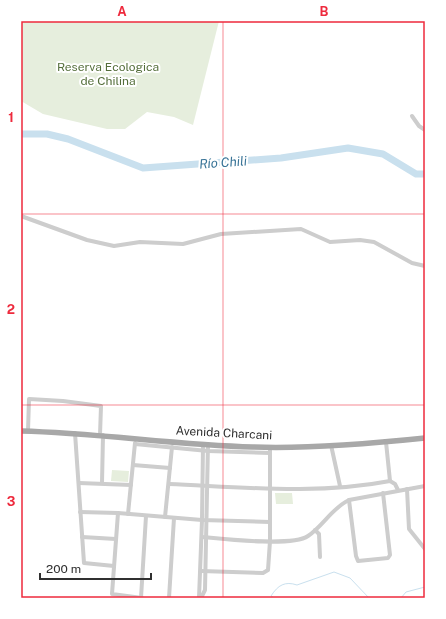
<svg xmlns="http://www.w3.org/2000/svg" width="446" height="619" font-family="'Public Sans',sans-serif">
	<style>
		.green { fill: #e6eedd }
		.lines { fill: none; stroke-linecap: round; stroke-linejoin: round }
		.stream { stroke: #c9e0ee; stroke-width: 1 }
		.river { stroke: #c9e0ee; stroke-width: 7 }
		.minor { stroke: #cdcdcd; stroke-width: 4 }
		.major { stroke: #a8a8a8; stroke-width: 5.5 }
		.grid { fill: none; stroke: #ee2a3d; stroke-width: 1; stroke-opacity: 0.55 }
		.labels { text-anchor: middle; stroke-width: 4; stroke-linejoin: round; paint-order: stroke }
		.park-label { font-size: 12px; fill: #546e3a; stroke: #fff }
		.street-label { font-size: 12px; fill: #303030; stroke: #fff }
		.water-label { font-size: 13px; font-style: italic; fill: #397497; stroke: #fff }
		.neatline { fill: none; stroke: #ee2a3d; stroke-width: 1.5 }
		.grid-label { font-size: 13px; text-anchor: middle; font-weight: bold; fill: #ee2a3d }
	</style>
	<rect width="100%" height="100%" fill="#fff"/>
	<!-- green -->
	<g class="green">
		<path d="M21 21H219L193 125 174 117 147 112 125 129H107L43 114 21 101Z"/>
		<path d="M112 470 129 471 128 482 111 481Z"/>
		<path d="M275 493H292L293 504H276Z"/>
	</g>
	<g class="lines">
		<!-- stream -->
		<g class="stream">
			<path d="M274 598 271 596C278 585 285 581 297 585L334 572 350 578 369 598"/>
			<path d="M401 598 406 592 425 587"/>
		</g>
		<!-- river -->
		<path class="river" d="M21 134H47L68 139 143 168 281 158 348 148 383 154 416 174H425"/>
		<!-- minor -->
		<g class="minor">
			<path d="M412 116 419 126 425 130"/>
			<path d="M21 216 87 240 114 246 140 242 183 244 221 234 301 229 330 242 360 240 374 242 412 263 425 266"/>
			<path d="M28 431 29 399 63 401 101 406 100 435"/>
			<path d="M75 433 84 563 114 566"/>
			<path d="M386 442 390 481"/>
			<path d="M135 444 208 451 270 453"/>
			<path d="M331 445 340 486"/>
			<path d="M133 465 170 468"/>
			<path d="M79 483 131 485"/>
			<path d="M102 483 103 435"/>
			<path d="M169 484C241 487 318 495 390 481L395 484 398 490"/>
			<path d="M407 489 409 529 425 549"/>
			<path d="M349 500 356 556 358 561 388 558 390 555 383 493"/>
			<path d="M80 512 118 513 202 520 270 522"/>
			<path d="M118 513 112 594 142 598"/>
			<path d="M128 514 135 443"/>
			<path d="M165 517 172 447"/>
			<path d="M315 530 319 534 320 557"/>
			<path d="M82 537 116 539"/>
			<path d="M202 537C223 539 292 547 308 536 323 526 332 508 349 500L425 486"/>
			<path d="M201 571 263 573 268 570 270 541V447"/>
			<path d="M141 598 146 516"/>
			<path d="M169 598 174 518"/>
			<path d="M199 598 202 520 203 444"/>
			<path d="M201 598 205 590 208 444"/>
		</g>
		<!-- major -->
		<path class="major" d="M21 431C99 433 175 445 253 447 310 449 368 444 425 438"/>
	</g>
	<!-- grid -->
	<path class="grid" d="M223 21V598M21 214H425M21 405H425"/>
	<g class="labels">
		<!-- park labels -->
		<g class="park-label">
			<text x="108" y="71">Reserva Ecologica<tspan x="108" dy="14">de Chilina</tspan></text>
		</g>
		<!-- street labels -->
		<g class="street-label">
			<text transform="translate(224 433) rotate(3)" y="4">Avenida Charcani</text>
		</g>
		<!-- water labels -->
		<g class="water-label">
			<text transform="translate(223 162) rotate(-4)" y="5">Río Chili</text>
		</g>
	</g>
	<!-- border -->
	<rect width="446" height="619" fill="none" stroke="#ffffff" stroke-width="44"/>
	<!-- scale -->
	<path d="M40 573v6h111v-6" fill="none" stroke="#303030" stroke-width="2"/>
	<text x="46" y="573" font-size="12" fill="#303030" stroke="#ffffff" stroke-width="3" paint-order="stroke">200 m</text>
	<rect x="22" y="22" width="402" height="575" class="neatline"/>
	<g class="grid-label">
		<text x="122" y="16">A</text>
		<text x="324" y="16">B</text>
		<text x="11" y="122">1</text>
		<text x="11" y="314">2</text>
		<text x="11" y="506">3</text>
	</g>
</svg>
